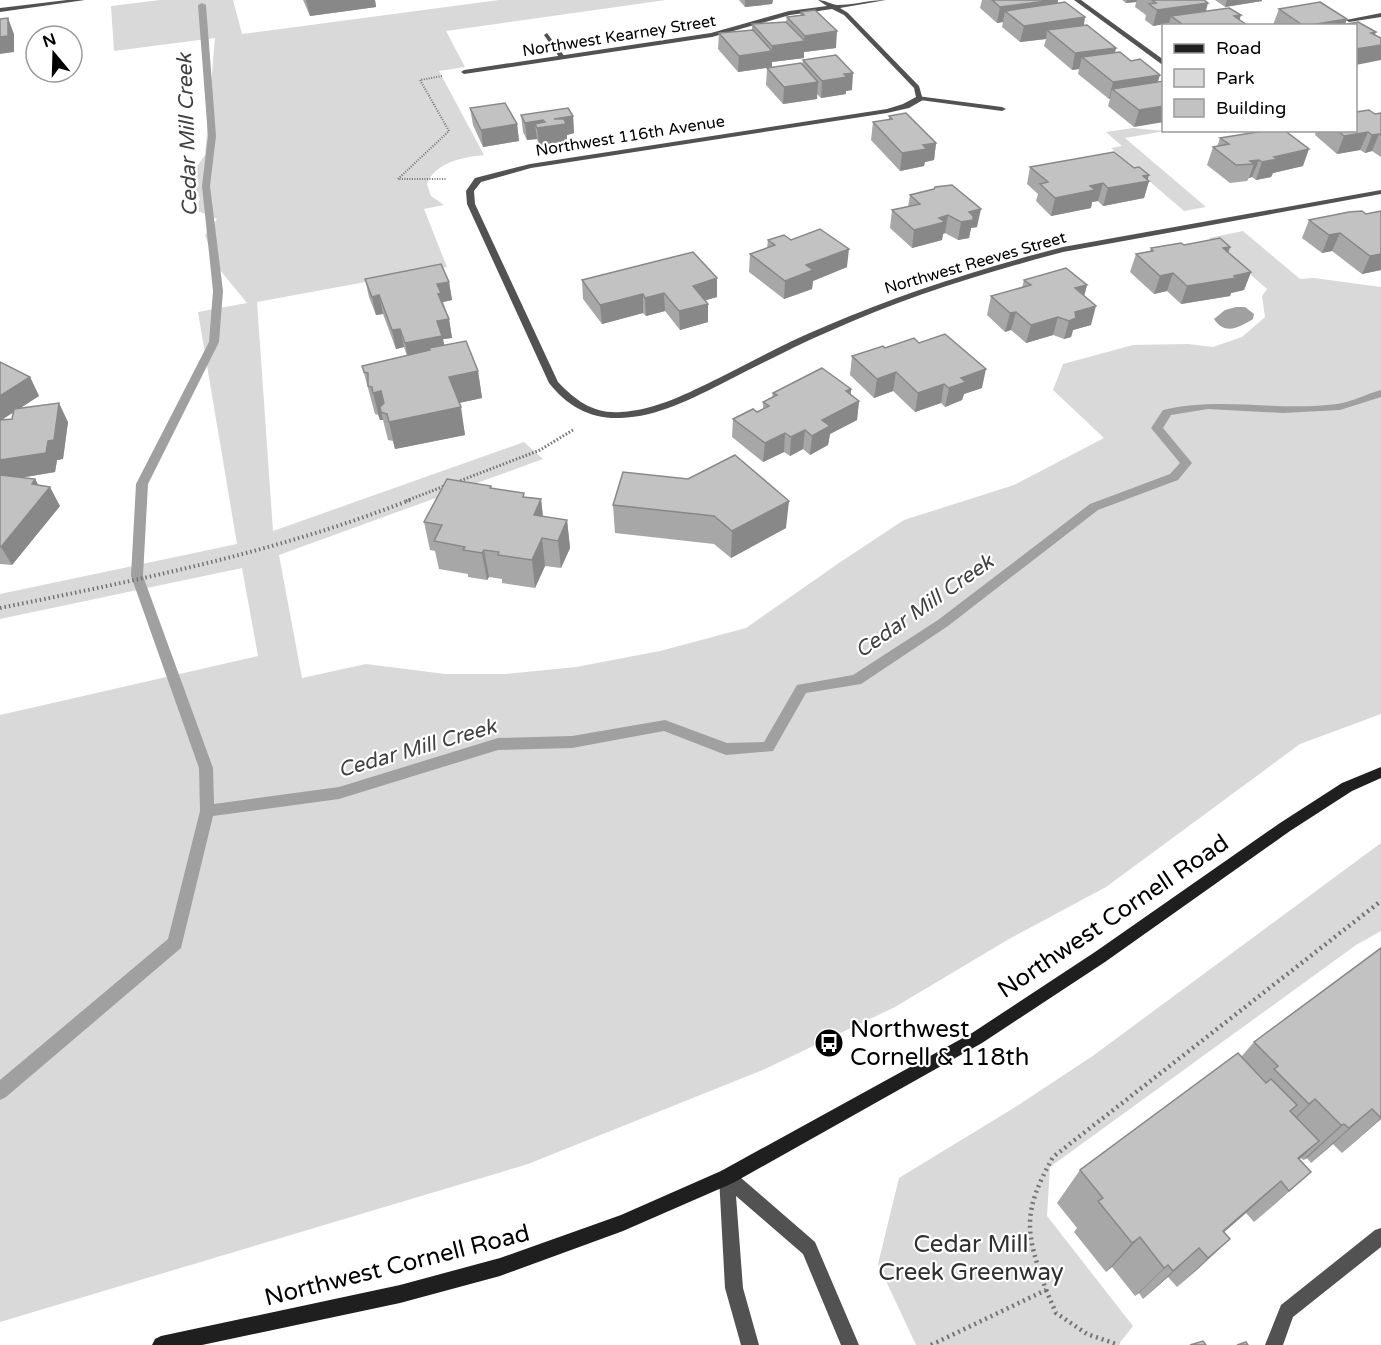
<svg xmlns="http://www.w3.org/2000/svg" width="1381" height="1345" font-family="'Varela Round',sans-serif">
	<style>
		.green { fill: #d9d9d9 }
		.water { fill: #a0a0a0 }
		.lines { fill: none; stroke-linecap: round; stroke-linejoin: round }
		.stream { fill: #a0a0a0; fill-rule: evenodd }
		.path-far3 { stroke: #747474; stroke-width: 2; stroke-dasharray: 1 1.5; stroke-linecap: butt }
		.path-far2 { stroke: #747474; stroke-width: 3; stroke-dasharray: 1.5 2; stroke-linecap: butt }
		.path-far1 { stroke: #747474; stroke-width: 4; stroke-dasharray: 1.5 3; stroke-linecap: butt }
		.path { stroke: #747474; stroke-width: 4.5; stroke-dasharray: 2 4; stroke-linecap: butt }
		.service { fill: #525252; fill-rule: evenodd }
		.minor { fill: #525252; fill-rule: evenodd }
		.tertiary { fill: #525252; fill-rule: evenodd }
		.secondary { fill: #1f1f1f; fill-rule: evenodd }
		.wall { fill: #a7a7a7; fill-rule: evenodd }
		.shaded-wall { fill: #888 }
		.building { fill: #c2c2c2; stroke: #888; stroke-width: 1.5 }
		.labels { text-anchor: middle; stroke-width: 4.5; stroke-linejoin: round; paint-order: stroke }
		.far-street-label { font-size: 16px; fill: #000; stroke: #fff }
		.water-label { font-size: 21px; font-style: italic; fill: #414141; stroke: #fff }
		.near-street-label { font-size: 24px; fill: #000; stroke: #fff }
		.near-poi-label { font-size: 24px; fill: #000; stroke: #fff; text-anchor: start }
		.near-park-label { font-size: 24px; fill: #303030; stroke: #fff }
	</style>
	<rect width="100%" height="100%" fill="#fff"/>
	<!-- green -->
	<g class="green">
		<path d="M160 0H233L242 34 499 0H666L446 31 465 67 439 71 484 155C464 157 435 162 427 184L431 196 444 205 424 209 447 267 257 302 273 531 524 442 543 459 279 555 302 678 366 664 445 674H505L576 667 660 651 746 628 839 563 904 520 1014 485 1104 438 1053 390 1063 364 1133 345 1188 344 1213 347 1242 337 1265 317 1262 296 1267 289 1209 238 1243 231 1300 279 1314 278 1381 287V714L1300 744 1106 887 1009 939 895 1007 765 1069 528 1164 0 1322V715L258 656 242 568 0 619V594L237 544 198 312 247 303 215 264 205 235 217 219 196 210 200 198 178 176 198 165 205 155 215 38 114 51 111 6Z"/>
		<path d="M1133 128 1165 131 1125 138 1206 207 1184 211 1111 148 1122 146 1106 132Z"/>
		<path d="M1381 843V931L1356 945 1050 1167 1047 1216 1133 1326 1118 1345H916L878 1264 899 1178 1017 1106 1094 1055Z"/>
	</g>
	<!-- water -->
	<path class="water" d="M1236 307H1245L1254 314 1253 319C1240 327 1225 336 1214 319L1225 310Z"/>
	<g class="lines">
		<!-- stream -->
		<path class="stream" d="M202 3 206 5 216 136 210 186 223 291 219 342 148 484 143 576 213 768 214 804 339 787 498 738 572 736 665 720 727 743 764 742 797 685 853 675 938 620 1090 504 1170 474 1180 463 1151 428 1163 410C1221 396 1279 412 1337 404 1352 402 1366 394 1381 390V397L1340 410 1283 413 1208 409 1171 415 1163 428 1192 463 1178 480 1098 510 948 626 861 684 806 693 773 751 726 755 664 731 572 748 498 750 339 799 213 816 181 948 6 1097 0 1100V1080L168 939 200 811 199 768 131 576 136 484 209 342 213 291 202 186 208 136 198 5Z"/>
		<!-- path-far3 -->
		<path class="path-far3" d="M442 76 420 80 449 131 398 179H447"/>
		<!-- path-far2 -->
		<g class="path-far2">
			<path d="M457 482 540 450 573 430"/>
			<path d="M406 501 447 485"/>
		</g>
		<!-- path-far1 -->
		<path class="path-far1" d="M0 608C139 580 277 552 410 500"/>
		<!-- path -->
		<g class="path">
			<path d="M1046 1290 1056 1313 1087 1334 1119 1345"/>
			<path d="M931 1345 1046 1290C1025 1231 1022 1213 1053 1157L1381 901"/>
		</g>
		<!-- service -->
		<g class="service">
			<path d="M547 33 565 57 564 58 559 57 544 35Z"/>
			<path d="M917 96 1002 107 1006 109 1002 111 920 100H917Z"/>
			<path d="M1381 1228V1247L1293 1317 1283 1345H1265L1281 1305 1375 1230Z"/>
		</g>
		<!-- minor -->
		<g class="minor">
			<path d="M67 0H85L0 12V8Z"/>
			<path d="M818 0C825 0 830 4 837 5 853 5 870 0 886 0L840 8 848 13 919 86 923 100 909 108 887 113 531 168 481 182 474 191 475 204 558 382C576 401 594 414 621 412 656 410 688 393 719 378 755 360 789 341 826 326 902 293 982 268 1063 247L1381 190V194L1063 252C984 273 905 297 830 331 795 346 761 364 727 381 693 398 658 417 620 418 590 419 567 406 549 383L467 204 466 191 475 178 530 164 887 109 903 104 916 97 914 88 844 15 832 9 790 15 712 37 464 74 461 72 464 70 711 33 789 11 827 6Z"/>
			<path d="M1074 0H1081L1164 60V66Z"/>
			<path d="M1381 13V17L1349 22 1346 20Z"/>
		</g>
		<!-- tertiary -->
		<path class="tertiary" d="M727 1169 733 1171 815 1242 859 1345H841L803 1254 736 1196 743 1288 759 1345H741L725 1288 719 1177 721 1171Z"/>
		<!-- secondary -->
		<path class="secondary" d="M1381 767V778L1352 791 1290 831 1105 962 982 1043 733 1183 623 1231 500 1276 400 1303 202 1345H152L155 1339 161 1336 400 1285 500 1258 621 1215 721 1171 972 1033 1095 952 1280 823 1342 783Z"/>
	</g>
	<!-- wall -->
	<g class="wall">
		<path d="M303 0H375L376 7 310 16Z"/>
		<path d="M739 0H773L772 4 745 7Z"/>
		<path d="M982 0H1058L1057 3 1085 17 1084 25 1116 48 1115 52 1160 75 1134 127 1108 106 1110 99H1109L1078 74 1079 69 1072 70 1044 46 1046 39 1020 42 1002 27 1003 22 997 23 980 8Z"/>
		<path d="M1122 0H1204L1206 11 1240 20 1247 25 1169 26V23L1153 26 1145 20 1146 15 1135 7 1136 2 1126 3Z"/>
		<path d="M1215 0H1262V1L1225 7Z"/>
		<path d="M1279 9 1347 19 1345 24 1358 22 1356 65V26H1274L1273 25Z"/>
		<path d="M801 12 836 48 804 52V58L772 62V67L738 72 718 49 719 33 752 30V24L786 22 787 17 800 15Z"/>
		<path d="M803 60 852 90 846 91V94L821 98 817 94V99L783 104 766 85 767 68 802 65Z"/>
		<path d="M470 108 517 124 519 141 483 147 473 125Z"/>
		<path d="M1381 113V157L1372 151 1365 153 1360 150 1337 154 1315 135 1316 130H1356L1375 114Z"/>
		<path d="M521 115 573 116 574 133 567 135V141L539 145 537 139 527 140 523 132Z"/>
		<path d="M889 116 936 143 934 160 925 162 924 166 900 171 871 140 873 122 889 120Z"/>
		<path d="M1220 138 1303 166 1273 173 1271 177 1256 180 1252 177 1249 178 1247 181 1230 183 1207 165 1213 147H1217Z"/>
		<path d="M1030 167 1134 168 1149 175 1147 179 1149 181 1144 198 1103 206 1098 201 1092 202 1091 208 1051 216 1036 201 1038 194 1027 184Z"/>
		<path d="M910 195 977 227 971 228 969 238 958 240 945 233 943 234 942 240 912 248 890 228 892 210 908 207Z"/>
		<path d="M1349 212 1381 270 1362 274 1332 251 1322 253 1302 238 1309 220Z"/>
		<path d="M768 240H791L847 267 813 281 812 289 784 299 749 272 750 254 767 248Z"/>
		<path d="M1184 245 1230 247 1228 253 1251 272 1244 290 1231 293 1230 296 1181 304 1167 291 1154 294 1130 272 1136 254 1150 251 1151 248Z"/>
		<path d="M365 279 449 282 452 300 443 302 449 319 452 338 443 339 444 345 478 371 482 398 459 403 465 435 395 449 393 441 388 440 383 420H380L378 415 375 414 362 366 407 356 404 347 396 349 383 314 376 315 369 297Z"/>
		<path d="M582 280 717 297 705 300 708 322 680 330 665 311 646 316 643 313 602 324 583 299Z"/>
		<path d="M1024 280 1087 285 1084 296 1091 325 1073 330 1071 337 1064 339 1053 335 1026 343 1011 330 1005 332 987 315 991 296 1022 288Z"/>
		<path d="M919 343 982 388 964 394 962 400 945 407 941 403 915 412 893 391 874 398 850 375 852 356 885 348Z"/>
		<path d="M0 362 30 377 39 396 20 408 68 422 63 459 57 460 55 472 21 478 35 479 38 485 60 506 12 565 0 564ZM13 412 12 419 1 420Z"/>
		<path d="M851 389V394L859 401 857 420 830 434 828 445 810 455 803 449 790 456 784 452 763 462 732 437 733 419 757 412 763 409V402L772 397 773 393Z"/>
		<path d="M623 472 786 528 731 558 714 544 615 533 613 505Z"/>
		<path d="M491 486 492 489 525 497 541 499 543 517 567 520 570 548 561 568 545 566 535 588 502 583V579L489 577 487 580 468 577V574L439 569 435 551 430 550 424 522Z"/>
		<path d="M1381 948V1119L1342 1153 1333 1144 1311 1163 1307 1158 1303 1160 1301 1158 1299 1159 1311 1172 1254 1222 1246 1213 1224 1232 1230 1239 1177 1287 1168 1277 1143 1299 1139 1293 1135 1296 1112 1267 1106 1272 1074 1232 1077 1228 1057 1203 1080 1170 1241 1057 1254 1042Z"/>
	</g>
	<!-- shaded-wall -->
	<g class="shaded-wall">
		<path d="M306 0H375L376 7 310 16Z"/>
		<path d="M745 0H773L772 4 745 7Z"/>
		<path d="M1054 0H1058L1055 15 1005 11 1003 22 997 23 1000 7Z"/>
		<path d="M1127 0H1137L1136 2 1126 3Z"/>
		<path d="M1227 0H1262V1L1225 7Z"/>
		<path d="M1208 3 1204 19 1171 16 1169 23 1153 26 1157 10Z"/>
		<path d="M1241 15 1238 26 1234 16Z"/>
		<path d="M1085 17 1082 34 1047 30 1046 39 1020 42 1024 26Z"/>
		<path d="M8 18 14 34V52L0 54V37Z"/>
		<path d="M1347 19 1344 26H1306Z"/>
		<path d="M837 31 836 48 804 52V58L772 62V67L738 72 739 56 772 51V46L804 41 805 36Z"/>
		<path d="M1376 32 1370 47 1381 45V60L1356 65V49L1371 33Z"/>
		<path d="M1116 48 1112 64 1082 57 1079 69 1072 70 1075 53Z"/>
		<path d="M853 73 852 90 846 91V94L821 98 822 81 844 74Z"/>
		<path d="M1160 75 1155 91 1112 89 1110 99H1109L1113 82Z"/>
		<path d="M818 82 817 99 783 104 784 87Z"/>
		<path d="M1164 106V122L1134 127 1139 110Z"/>
		<path d="M573 116 574 133 567 135V141L539 145 537 128 535 124 537 139 527 140 525 123 543 120 544 127 554 119Z"/>
		<path d="M517 124 519 141 483 147 481 130Z"/>
		<path d="M1368 132 1360 150 1337 154 1344 136Z"/>
		<path d="M1379 134 1372 151 1365 153 1372 135Z"/>
		<path d="M936 143 934 160 925 162 924 166 900 171 902 153 923 145Z"/>
		<path d="M1309 149 1303 166 1273 173 1271 177 1256 180 1262 162 1274 157Z"/>
		<path d="M1259 160 1252 177 1249 178 1254 164 1250 161Z"/>
		<path d="M1149 175 1147 181H1149L1144 198 1103 206 1108 188 1143 176Z"/>
		<path d="M1103 183 1098 201 1092 202 1091 208 1051 216 1055 198 1090 186Z"/>
		<path d="M981 209 977 227 971 228 969 238 958 240 961 222 969 212Z"/>
		<path d="M948 215 945 233 943 234 942 240 912 248 914 230 939 218Z"/>
		<path d="M1340 233 1332 251 1322 253 1329 235Z"/>
		<path d="M1230 247 1224 265 1223 248Z"/>
		<path d="M849 249 847 267 813 281 812 289 784 299 785 281 806 265Z"/>
		<path d="M1381 254V270L1362 274 1370 256Z"/>
		<path d="M1251 272 1244 290 1231 293 1230 296 1181 304 1187 286Z"/>
		<path d="M1173 273 1167 291 1154 294 1160 276Z"/>
		<path d="M717 278V297L693 304V286Z"/>
		<path d="M449 282 452 300 443 302 444 311 441 312 437 284Z"/>
		<path d="M1087 285 1082 304 1075 288Z"/>
		<path d="M664 293 665 311 646 316 645 298Z"/>
		<path d="M643 294V313L602 324 600 305Z"/>
		<path d="M379 295 383 314 376 315 372 297Z"/>
		<path d="M708 304V322L680 330 679 311Z"/>
		<path d="M1096 306 1091 325 1073 330 1071 337 1064 339 1069 321 1075 312Z"/>
		<path d="M1016 312 1011 330 1005 332 1010 313Z"/>
		<path d="M1058 317 1053 335 1026 343 1031 325Z"/>
		<path d="M449 319 452 338 443 339 446 354 429 348 431 357 409 362 405 343 437 321Z"/>
		<path d="M400 329 404 347 396 349 392 330Z"/>
		<path d="M986 369 982 388 964 394 962 400 945 407 949 388 961 378Z"/>
		<path d="M478 371 482 398 454 404 449 377Z"/>
		<path d="M896 372 893 391 874 398 877 379Z"/>
		<path d="M30 377 39 396 0 421V396Z"/>
		<path d="M944 384 941 403 915 412 918 393Z"/>
		<path d="M851 389 849 406 859 401 857 420 830 434 828 445 810 455 812 436 822 420 846 391Z"/>
		<path d="M381 391 386 413 380 407 383 420H380L373 393Z"/>
		<path d="M59 403 68 422 63 459 57 460 55 472 0 481V460L48 441Z"/>
		<path d="M461 407 465 435 395 449 389 422Z"/>
		<path d="M805 430 803 449 790 456 791 437Z"/>
		<path d="M785 433 784 452 763 462 765 443Z"/>
		<path d="M35 479 44 495 50 487 60 506 12 565 1 547 32 484Z"/>
		<path d="M541 499 544 527 534 515Z"/>
		<path d="M789 501 786 528 731 558 732 531Z"/>
		<path d="M567 520 570 548 561 568 558 541Z"/>
		<path d="M542 538 545 566 535 588 532 560Z"/>
		<path d="M484 550 489 577 487 580 482 553Z"/>
		<path d="M1315 1099 1280 1135 1274 1139 1309 1104Z"/>
		<path d="M1372 1109 1333 1144 1311 1163 1349 1128Z"/>
		<path d="M1381 1118V1119L1342 1153Z"/>
		<path d="M1344 1124 1307 1158 1303 1160 1341 1125Z"/>
		<path d="M1319 1141 1283 1175 1298 1158Z"/>
		<path d="M1311 1172 1275 1204 1254 1222 1289 1191Z"/>
		<path d="M1281 1181 1246 1213 1202 1251 1223 1231Z"/>
		<path d="M1140 1237 1112 1267 1106 1272 1132 1243Z"/>
		<path d="M1230 1239 1198 1269 1177 1287 1208 1258Z"/>
		<path d="M1199 1248 1168 1277 1143 1299 1173 1271Z"/>
		<path d="M1168 1265 1139 1293 1135 1296 1164 1268Z"/>
	</g>
	<!-- building -->
	<g class="building">
		<path d="M992 0H1054L1000 7Z"/>
		<path d="M1152 0H1204L1208 3 1157 10 1149 4 1156 3Z"/>
		<path d="M1065 2 1085 17 1024 26 1005 11Z"/>
		<path d="M1320 2 1347 19 1304 26 1279 9Z"/>
		<path d="M1229 8 1241 15 1234 16 1247 25 1185 26 1171 16Z"/>
		<path d="M815 10 837 31 805 36 787 17 804 15 801 12Z"/>
		<path d="M8 18V36L0 37V19Z"/>
		<path d="M786 22 805 41 772 46 752 24Z"/>
		<path d="M1358 22 1376 32 1371 33 1381 38V45L1356 49V26H1335Z"/>
		<path d="M1087 25 1116 48 1075 53 1047 30Z"/>
		<path d="M753 30 772 51 739 56 719 33Z"/>
		<path d="M1120 52 1131 61 1140 59 1160 75 1113 82 1082 57Z"/>
		<path d="M836 55 853 73 844 74 847 77 822 81 803 60Z"/>
		<path d="M801 63 818 82 784 87 767 68Z"/>
		<path d="M1164 81V106L1139 110 1112 89Z"/>
		<path d="M505 103 517 124 481 130 470 108Z"/>
		<path d="M568 108 573 116 554 119H564L566 124 537 128 535 124 545 122 543 120 525 123 521 115Z"/>
		<path d="M1369 110 1375 114 1381 113V135L1379 134 1372 135 1368 132 1344 136 1337 130H1356V112Z"/>
		<path d="M906 113 936 143 923 145 927 149 902 153 873 122 892 119 889 116Z"/>
		<path d="M1270 130H1284L1309 149 1274 157 1278 159 1262 162 1259 160 1250 161 1254 164 1236 165 1213 147 1229 144 1220 138Z"/>
		<path d="M1114 152 1134 168 1139 167 1149 175 1143 176 1149 181 1108 188 1103 183 1090 186 1095 190 1055 198 1040 184 1048 182 1030 167Z"/>
		<path d="M952 185 981 209 969 212 973 216V220L961 222 948 215 939 218 945 222 914 230 892 210 920 204 910 195 934 189 935 187Z"/>
		<path d="M1362 211 1366 214 1381 211V254L1370 256 1340 233 1329 235 1309 220 1349 212Z"/>
		<path d="M820 229 849 249 806 265 813 270 785 281 750 254 775 245 768 240 784 235 791 240Z"/>
		<path d="M1220 238 1230 247 1223 248 1251 272 1234 276 1236 278 1187 286 1173 273 1160 276 1136 254 1153 251 1151 248 1181 243 1184 245Z"/>
		<path d="M693 252 717 278 693 286 708 304 679 311 664 293 645 298 643 294 600 305 582 280Z"/>
		<path d="M441 264 449 282 437 284 441 293 438 294 449 319 437 321 442 336 405 343 400 329 392 330 379 295 372 297 365 279Z"/>
		<path d="M1066 268 1087 285 1075 288 1096 306 1075 312 1076 318 1069 321 1058 317 1031 325 1016 312 1010 313 991 296 1031 285 1024 280Z"/>
		<path d="M945 334 986 369 961 378 966 382 949 388 944 384 918 393 896 372 877 379 852 356 883 346 885 348 914 338 919 343Z"/>
		<path d="M466 341 478 371 449 377 461 407 389 422 387 414 381 412 380 407 384 403 381 391 373 393 372 387 368 386V373L364 372 362 366 430 350 429 348Z"/>
		<path d="M0 362 30 377 0 396Z"/>
		<path d="M822 368 851 389 846 391 859 401 822 420 830 426 812 436 805 430 791 437 785 433 765 443 733 419 753 409 757 412 769 406 763 402 777 395 773 393Z"/>
		<path d="M59 403 54 440 48 441 46 453 0 460V420L12 419 14 409Z"/>
		<path d="M735 455 789 501 732 531 714 516 613 505 623 472 688 479Z"/>
		<path d="M0 475 35 479 32 484 50 487 1 547 0 546Z"/>
		<path d="M447 479 491 486 490 488 524 493 523 497 541 499 534 515 567 520 558 541 542 538 532 560 498 555 499 552 484 550 482 553 463 550 465 547 434 541 442 525 424 522Z"/>
		<path d="M1381 948V1118L1372 1109 1349 1128 1344 1124 1341 1125 1315 1099 1309 1104 1274 1069 1278 1066 1254 1042Z"/>
		<path d="M1238 1053 1266 1083 1271 1079 1297 1105 1290 1111 1319 1141 1298 1158 1311 1172 1289 1191 1281 1181 1223 1231 1230 1239 1208 1258 1199 1248 1173 1271 1168 1265 1164 1268 1140 1237 1132 1243 1098 1201 1103 1198 1080 1170Z"/>
		<path d="M1203 1341 1206 1345H1190Z"/>
		<path d="M1246 1342 1248 1345H1237Z"/>
	</g>
	<!-- icons -->
	<defs>
		<g id="bus-disc" transform="scale(1.5)"><circle r="9.5" fill="#000" stroke="#fff"/><path d="M-5-6H5V4H4V6H2V4H-2V6H-4V4H-5ZM-3.5-4V0h7V-4ZM-3.5 1.2v1.5H-2V1.2ZM2 1.2v1.5H3.5V1.2Z" fill="#fff"/></g>
	</defs>
	<g fill-rule="evenodd">
		<use href="#bus-disc" x="829" y="1043"/>
	</g>
	<g class="labels">
		<!-- far-street labels -->
		<g class="far-street-label">
			<text transform="translate(619 35) rotate(-9)" y="6">Northwest Kearney Street</text>
			<text transform="translate(630 135) rotate(-9)" y="6">Northwest 116th Avenue</text>
			<text transform="translate(975 262) rotate(-16)" y="6">Northwest Reeves Street</text>
		</g>
		<!-- water labels -->
		<g class="water-label">
			<text transform="translate(187 135) rotate(-92)" y="7">Cedar Mill Creek</text>
			<text transform="translate(924 606) rotate(-35)" y="7">Cedar Mill Creek</text>
			<text transform="translate(417 748) rotate(-16)" y="7">Cedar Mill Creek</text>
		</g>
		<!-- near-street labels -->
		<g class="near-street-label">
			<text transform="translate(1113 916) rotate(-34)" y="8">Northwest Cornell Road</text>
			<text transform="translate(397 1265) rotate(-14)" y="8">Northwest Cornell Road</text>
		</g>
		<!-- near-poi labels -->
		<g class="near-poi-label">
			<text x="850" y="1037">Northwest<tspan x="850" dy="28">Cornell &amp; 118th</tspan></text>
		</g>
		<!-- near-park labels -->
		<g class="near-park-label">
			<text x="971" y="1252">Cedar Mill<tspan x="971" dy="28">Creek Greenway</tspan></text>
		</g>
	</g>
	<!-- legend -->
	<rect x="1162" y="24" width="195" height="108" fill="#ffffff" stroke="#999999" stroke-width="1.5"/>
	<rect x="1174" y="44" width="30" height="9" fill="#1f1f1f" stroke="#999999" stroke-width="1.5"/>
	<text x="1216" y="54" font-size="18" fill="#000000">Road</text>
	<rect x="1174" y="69" width="30" height="18" fill="#d9d9d9" stroke="#999999" stroke-width="1.5"/>
	<text x="1216" y="84" font-size="18" fill="#000000">Park</text>
	<rect x="1174" y="99" width="30" height="18" fill="#c2c2c2" stroke="#999999" stroke-width="1.5"/>
	<text x="1216" y="114" font-size="18" fill="#000000">Building</text>
	<!-- north arrow -->
	<g transform="translate(54 54) rotate(341)"><circle r="28" fill="#ffffff" stroke="#999999" stroke-width="1.5"/>
	<path d="M0-4.5L10 22L0 15L-10 22Z" fill="#000000"/>
	<text y="-9" font-size="16" font-weight="bold" text-anchor="middle" fill="#000000">N</text>
	</g>
</svg>
